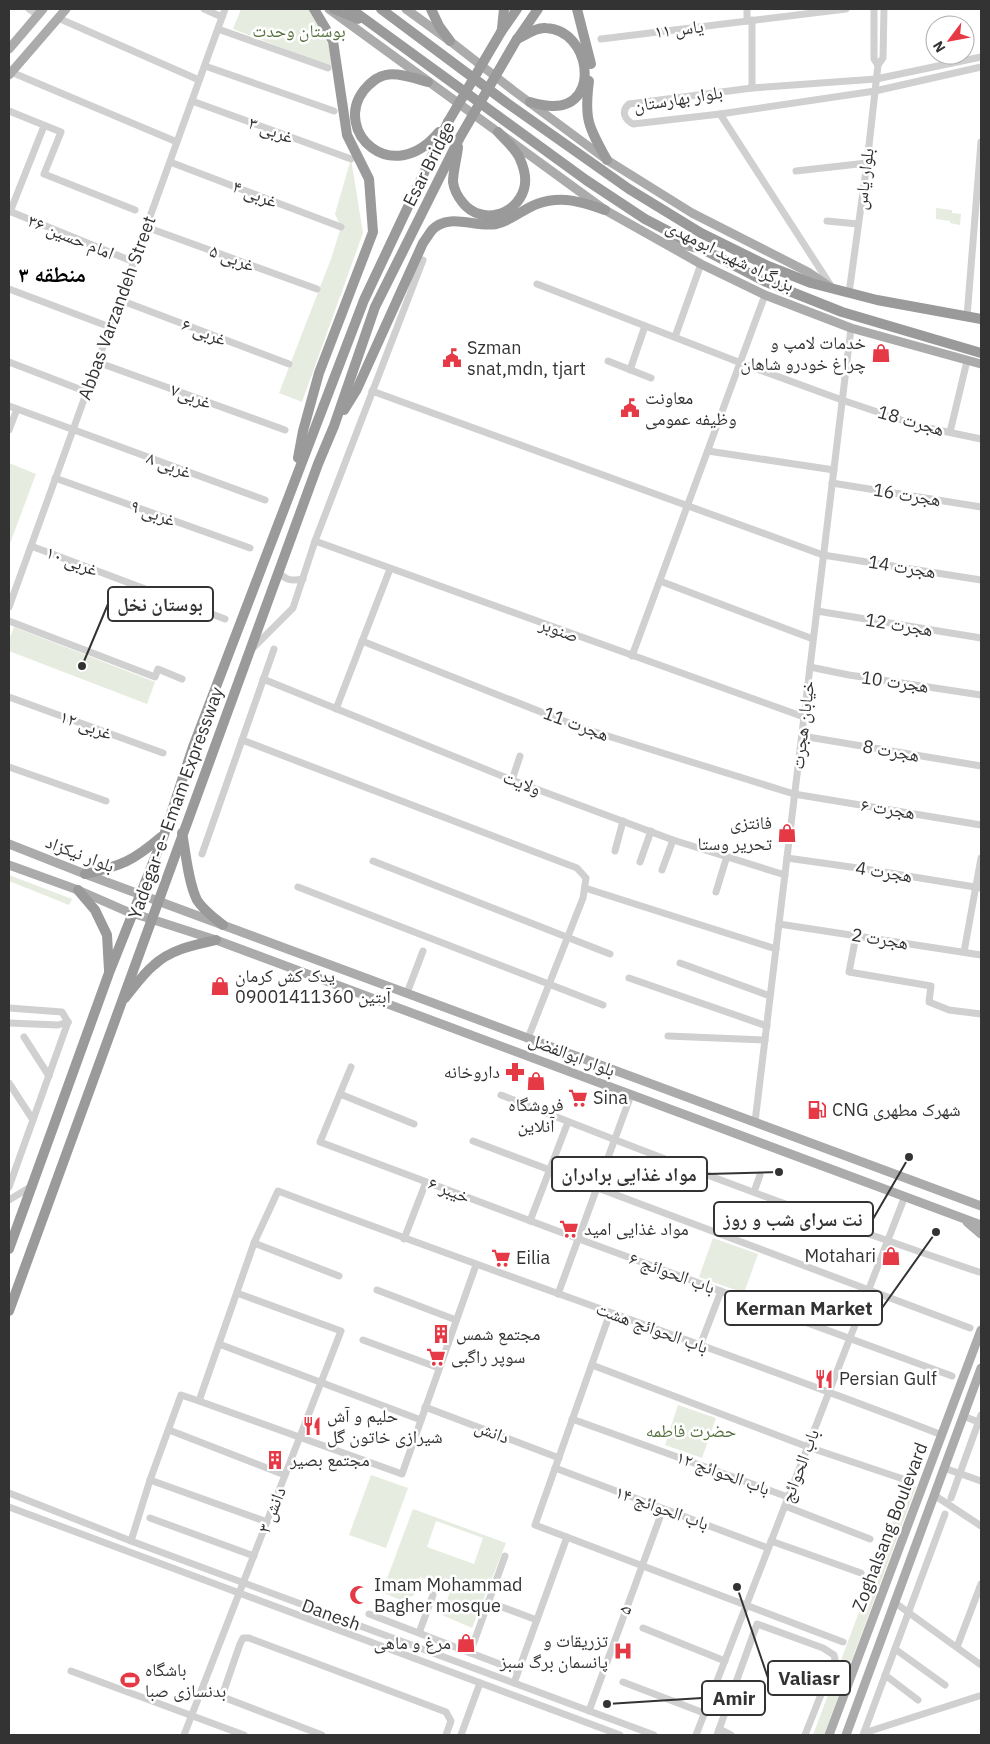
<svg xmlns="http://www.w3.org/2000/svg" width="990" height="1744" font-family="'IBM Plex Sans','Noto Naskh Arabic',sans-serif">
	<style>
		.green { fill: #e6ecdf; fill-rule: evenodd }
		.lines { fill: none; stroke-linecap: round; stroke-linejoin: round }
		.minor { stroke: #d0d0d0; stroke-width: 7 }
		.major { stroke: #ababab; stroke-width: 9 }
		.highway { stroke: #9a9a9a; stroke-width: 10 }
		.highway-bridge { stroke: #9a9a9a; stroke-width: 10 }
		.labels { text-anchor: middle; stroke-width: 5; stroke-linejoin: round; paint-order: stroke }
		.street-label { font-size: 18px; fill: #333; stroke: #fff }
		.park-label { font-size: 18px; fill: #56703f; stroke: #fff }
		.poi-label { font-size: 18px; fill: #333; stroke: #fff; text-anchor: start }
		.district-label { font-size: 22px; font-weight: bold; fill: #000; stroke: #fff }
		.leader { fill: none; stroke: #333; stroke-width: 2 }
		.callout-dot { fill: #333; stroke: #fff; stroke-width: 2 }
		.callout { fill: #fff; stroke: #333; stroke-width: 2 }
		.callout-label { font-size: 19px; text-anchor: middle; font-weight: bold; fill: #333 }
	</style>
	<rect width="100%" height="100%" fill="#fff"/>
	<!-- green -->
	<g class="green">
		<path d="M241 9H310C322 26 332 45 332 67L233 29Z"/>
		<path d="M351 159 363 233 302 402 279 393 331 259 341 227 335 214Z"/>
		<path d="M936 208 952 210V213L961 214 960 225 950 223V221L936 219Z"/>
		<path d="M9 463 36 474 9 546Z"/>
		<path d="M14 627 155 682 147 704 9 651V640Z"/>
		<path d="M9 875 72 899 69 905 9 881Z"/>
		<path d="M713 1238 758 1254 744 1293 699 1277Z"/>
		<path d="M678 1405 716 1418 702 1458 665 1445Z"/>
		<path d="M371 1475 408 1488 386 1548 349 1535Z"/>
		<path d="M907 1484 916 1487 824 1735H813Z"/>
		<path d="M413 1509 506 1543 472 1628 442 1615 451 1589 420 1577 414 1595 402 1601 382 1592ZM436 1521 483 1538 474 1564 427 1547Z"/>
	</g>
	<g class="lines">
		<!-- minor -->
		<g class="minor">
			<path d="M29 9 38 15"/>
			<path d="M204 9 222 17"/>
			<path d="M874 9V59L878 65"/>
			<path d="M58 18 199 80"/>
			<path d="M752 20V88"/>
			<path d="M747 21V9"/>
			<path d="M218 29 328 68"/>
			<path d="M601 39 846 9"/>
			<path d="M981 57 876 79 752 88 629 104C621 111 624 119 633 124L720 114 875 91 981 67"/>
			<path d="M205 66 334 111"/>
			<path d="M11 72 177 142"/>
			<path d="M192 101 351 159"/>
			<path d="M9 111 61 132 44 174 135 210"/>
			<path d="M720 114 831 286"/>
			<path d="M170 162 341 227"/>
			<path d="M796 171 867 163"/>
			<path d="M9 211 134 262"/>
			<path d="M10 212 44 126"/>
			<path d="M827 221 858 224"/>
			<path d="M146 227 317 289"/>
			<path d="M537 284 741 363 842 400 919 426 981 439"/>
			<path d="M9 289 110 327"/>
			<path d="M849 293 867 163 878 65 883 58 884 9"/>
			<path d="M120 300 289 364"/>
			<path d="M967 317 981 142"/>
			<path d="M675 337 701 264"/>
			<path d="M608 361 651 378"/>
			<path d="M9 362 87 392"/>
			<path d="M97 362 285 430"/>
			<path d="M630 370 645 326"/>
			<path d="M372 391 823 555 981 580"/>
			<path d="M9 406 265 500"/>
			<path d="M9 430 17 409"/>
			<path d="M950 432 967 361"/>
			<path d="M708 451 834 470"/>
			<path d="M55 478 250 548"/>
			<path d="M832 483 981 507"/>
			<path d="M315 541 804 717"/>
			<path d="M31 546 225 619"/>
			<path d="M278 572C287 581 292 581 303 579"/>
			<path d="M660 581 813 639"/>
			<path d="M9 607 225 9"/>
			<path d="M817 611 981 638"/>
			<path d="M9 621 155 677 158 669 182 679"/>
			<path d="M362 641 579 727 794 794 981 825"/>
			<path d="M252 649 293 608 315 541 423 260"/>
			<path d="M632 656 765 295"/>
			<path d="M810 667 849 675 981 695"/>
			<path d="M263 679 512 780 673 840 785 875"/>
			<path d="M9 697 163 753"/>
			<path d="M336 709 390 569"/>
			<path d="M802 736 981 766"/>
			<path d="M242 740 577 868 586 878 583 898 528 1038"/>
			<path d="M9 767 106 801"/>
			<path d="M512 780 520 756"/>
			<path d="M615 851 623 821"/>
			<path d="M202 854 274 649"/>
			<path d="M787 858 865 869 981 888"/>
			<path d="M373 861 610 954"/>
			<path d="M640 862 651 831"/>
			<path d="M662 870 673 840"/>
			<path d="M298 887 603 1005"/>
			<path d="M585 888 776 949"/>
			<path d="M716 892 727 856"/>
			<path d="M779 924 981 955"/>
			<path d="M856 936 849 972 931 986 929 1002 949 1010 981 1014"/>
			<path d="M964 952 981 858"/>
			<path d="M680 963 770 996"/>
			<path d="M629 978 767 1026"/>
			<path d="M407 993 423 951"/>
			<path d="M9 1008 62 1012 68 1022"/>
			<path d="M9 1023 58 1025 68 1022"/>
			<path d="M668 1036 765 1040"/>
			<path d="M24 1037 49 1076"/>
			<path d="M351 1067 320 1142 579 1239 952 1376"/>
			<path d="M9 1083 33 1120"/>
			<path d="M340 1094 414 1124"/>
			<path d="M501 1095C659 1158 818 1218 979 1272"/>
			<path d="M755 1122 851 328"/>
			<path d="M473 1141 970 1328"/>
			<path d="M9 1187 68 1022"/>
			<path d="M754 1192 760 1175"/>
			<path d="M9 1200 32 1186"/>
			<path d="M530 1221 568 1122"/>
			<path d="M404 1239 426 1182"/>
			<path d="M254 1243 339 1276"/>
			<path d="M476 1265 402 1474 199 1401 254 1243 278 1191C498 1274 722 1350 942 1435"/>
			<path d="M377 1290 456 1320"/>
			<path d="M558 1294 631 1095"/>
			<path d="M610 1313 535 1525 843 1642"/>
			<path d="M363 1340 439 1368"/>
			<path d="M219 1344 421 1420"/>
			<path d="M700 1346 721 1291"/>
			<path d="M592 1365 808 1447 912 1482"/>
			<path d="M425 1407 559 1458"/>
			<path d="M963 1416 981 1423"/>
			<path d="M572 1419 788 1497"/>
			<path d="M169 1430 285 1475"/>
			<path d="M555 1468 768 1548"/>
			<path d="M944 1468 981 1481"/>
			<path d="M150 1480 267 1522"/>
			<path d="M9 1493 131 1541 654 1735"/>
			<path d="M934 1495 981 1526"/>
			<path d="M951 1498 981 1415"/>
			<path d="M785 1506 870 1539"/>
			<path d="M9 1507 620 1735"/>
			<path d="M150 1518 254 1556"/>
			<path d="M131 1541 150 1480 181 1395 199 1401"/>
			<path d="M771 1541 861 1573"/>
			<path d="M488 1602 537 1620"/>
			<path d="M894 1602 981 1665"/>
			<path d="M369 1614 518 1671"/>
			<path d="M643 1628 725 1661"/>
			<path d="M419 1633 433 1595"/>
			<path d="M957 1647 981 1584"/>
			<path d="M895 1649 945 1685"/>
			<path d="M470 1653 505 1556"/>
			<path d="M71 1671 244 1735"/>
			<path d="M885 1675 918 1700"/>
			<path d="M623 1682 704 1713"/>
			<path d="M514 1683 567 1537"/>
			<path d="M202 1689 322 1735"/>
			<path d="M222 1696 240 1644 243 1638H249L446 1712 451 1721 446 1735"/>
			<path d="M589 1711 663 1509"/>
			<path d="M719 1729 731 1735"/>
			<path d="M864 1733 979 1696"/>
			<path d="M184 1735 341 1331 237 1293"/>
			<path d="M461 1735 480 1683"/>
			<path d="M696 1735 905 1196"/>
			<path d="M717 1735 757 1624 823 1648 834 1655 835 1659 805 1735"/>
			<path d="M863 1735 945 1514"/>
		</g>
		<!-- major -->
		<g class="major">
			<path d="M329 9 605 210 701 264 765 295 851 328 981 364"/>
			<path d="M406 9 450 41 514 91 607 160 692 213 808 272 830 287"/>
			<path d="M9 49 43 9"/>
			<path d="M9 75 66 9"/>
			<path d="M666 241 695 248"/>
			<path d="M9 844 85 874 981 1206"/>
			<path d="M9 865 78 890 126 911 216 940 981 1225"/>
			<path d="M967 1222 981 1234"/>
			<path d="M829 1735 981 1330"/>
			<path d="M846 1735 981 1368"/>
		</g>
		<!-- highway -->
		<g class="highway">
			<path d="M334 9 358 19"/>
			<path d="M351 9 586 180 645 219 764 281 842 312 981 353"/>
			<path d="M381 9 507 103 629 189 701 233 768 266 811 283 877 300 981 319"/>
			<path d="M431 9 439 26 450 41"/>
			<path d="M577 9 591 64"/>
			<path d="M502 28 504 9"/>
			<path d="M501 32 517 9"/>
			<path d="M518 38 538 9"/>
			<path d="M517 39C526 35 536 27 546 28 590 30 602 106 553 106 545 106 537 104 530 102"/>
			<path d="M589 81C584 119 588 126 607 160"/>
			<path d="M428 82C417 79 397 72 386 75 378 76 369 84 364 90 332 131 392 189 439 132"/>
			<path d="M458 147C457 158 453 171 453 182 454 190 458 197 463 203 481 225 516 216 524 189 527 179 524 168 520 159 516 149 505 140 498 132"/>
			<path d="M344 410 357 389 423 243C426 239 429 234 432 230 449 212 476 228 496 224 511 221 523 209 537 204 562 195 582 202 605 210"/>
			<path d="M298 458 303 431 319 373 373 232 369 179 347 135 333 41 314 9"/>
			<path d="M182 833C186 853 188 882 197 900 203 910 213 917 223 925"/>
			<path d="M85 874C121 866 133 861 161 837"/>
			<path d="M78 890 95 910 107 935 109 970"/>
			<path d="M125 998C134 987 143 974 154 965 171 949 195 945 216 940"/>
			<path d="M9 1249 109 973 164 835 193 747 364 300 448 122"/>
			<path d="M9 1311 318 464 334 426 375 307 459 139"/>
		</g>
		<!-- highway-bridge -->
		<g class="highway-bridge">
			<path d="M448 122 501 32"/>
			<path d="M459 139 517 39"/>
		</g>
	</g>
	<!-- icons -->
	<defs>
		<g id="shop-bare" transform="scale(1.5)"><path d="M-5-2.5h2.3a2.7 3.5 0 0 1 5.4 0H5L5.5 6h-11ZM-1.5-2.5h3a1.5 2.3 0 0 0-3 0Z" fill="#e63946" stroke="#fff" stroke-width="2.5" paint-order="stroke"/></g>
		<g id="civic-bare" transform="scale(1.5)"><path d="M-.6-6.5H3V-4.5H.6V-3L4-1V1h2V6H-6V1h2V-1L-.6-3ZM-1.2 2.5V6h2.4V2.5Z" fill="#e63946" stroke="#fff" stroke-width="2.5" paint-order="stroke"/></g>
		<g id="pharmacy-bare" transform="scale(1.5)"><path d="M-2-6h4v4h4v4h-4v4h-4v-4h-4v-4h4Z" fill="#e63946" stroke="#fff" stroke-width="2.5" paint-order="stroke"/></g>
		<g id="supermarket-bare" transform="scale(1.5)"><path d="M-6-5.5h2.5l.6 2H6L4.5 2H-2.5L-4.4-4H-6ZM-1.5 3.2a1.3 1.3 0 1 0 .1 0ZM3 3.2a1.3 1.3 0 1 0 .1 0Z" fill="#e63946" stroke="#fff" stroke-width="2.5" paint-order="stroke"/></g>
		<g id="fuel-bare" transform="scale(1.5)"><path d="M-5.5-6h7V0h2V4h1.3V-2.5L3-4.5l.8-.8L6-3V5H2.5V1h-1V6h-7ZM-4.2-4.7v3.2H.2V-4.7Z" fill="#e63946" stroke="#fff" stroke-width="2.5" paint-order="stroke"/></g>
		<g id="building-bare" transform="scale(1.5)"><path d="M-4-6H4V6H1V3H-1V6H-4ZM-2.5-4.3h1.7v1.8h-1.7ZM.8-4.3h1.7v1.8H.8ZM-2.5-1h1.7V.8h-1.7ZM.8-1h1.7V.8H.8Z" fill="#e63946" stroke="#fff" stroke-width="2.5" paint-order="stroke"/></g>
		<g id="restaurant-bare" transform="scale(1.5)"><path d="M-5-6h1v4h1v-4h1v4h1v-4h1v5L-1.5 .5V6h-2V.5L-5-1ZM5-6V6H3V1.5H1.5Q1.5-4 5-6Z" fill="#e63946" stroke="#fff" stroke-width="2.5" paint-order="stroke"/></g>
		<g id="mosque-bare" transform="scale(1.5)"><path d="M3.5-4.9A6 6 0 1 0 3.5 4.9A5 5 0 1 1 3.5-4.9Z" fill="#e63946" stroke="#fff" stroke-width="2.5" paint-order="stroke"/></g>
		<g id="hospital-bare" transform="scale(1.5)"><path d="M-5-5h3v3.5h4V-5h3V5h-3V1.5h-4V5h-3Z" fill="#e63946" stroke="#fff" stroke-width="2.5" paint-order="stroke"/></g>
		<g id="stadium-bare" transform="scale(1.5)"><path d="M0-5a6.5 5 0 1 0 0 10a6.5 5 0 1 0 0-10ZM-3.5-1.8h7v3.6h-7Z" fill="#e63946" stroke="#fff" stroke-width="2.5" paint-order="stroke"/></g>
	</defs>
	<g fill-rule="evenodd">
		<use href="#shop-bare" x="881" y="353"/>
		<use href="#civic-bare" x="452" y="358"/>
		<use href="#civic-bare" x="630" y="408"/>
		<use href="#shop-bare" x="787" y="833"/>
		<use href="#shop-bare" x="220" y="986"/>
		<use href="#pharmacy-bare" x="515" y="1072"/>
		<use href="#shop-bare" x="536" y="1081"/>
		<use href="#supermarket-bare" x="578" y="1098"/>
		<use href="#fuel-bare" x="817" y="1110"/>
		<use href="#supermarket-bare" x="569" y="1229"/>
		<use href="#shop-bare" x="891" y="1256"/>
		<use href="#supermarket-bare" x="501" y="1258"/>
		<use href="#building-bare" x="441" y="1334"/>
		<use href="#supermarket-bare" x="436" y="1357"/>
		<use href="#restaurant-bare" x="824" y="1379"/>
		<use href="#restaurant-bare" x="312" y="1426"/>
		<use href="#building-bare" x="275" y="1460"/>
		<use href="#mosque-bare" x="359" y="1595"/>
		<use href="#shop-bare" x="466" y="1643"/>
		<use href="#hospital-bare" x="623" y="1651"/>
		<use href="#stadium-bare" x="130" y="1680"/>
	</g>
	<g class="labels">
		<!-- street labels -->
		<g class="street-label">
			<text transform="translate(679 29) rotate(-7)" y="6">یاس ۱۱</text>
			<text transform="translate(678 99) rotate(-9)" y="6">بلوار بهارستان</text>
			<text transform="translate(271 130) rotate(20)" y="6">غربی ۳</text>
			<text transform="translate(429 164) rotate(-63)" y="6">Esar Bridge</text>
			<text transform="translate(864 179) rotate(-83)" y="6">بلوار یاس</text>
			<text transform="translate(255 194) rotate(21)" y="6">غربی ۴</text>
			<text transform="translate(71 237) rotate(22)" y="6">امام حسین ۳۶</text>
			<text transform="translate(730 256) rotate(26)" y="6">بزرگراه شهید ابومهدی</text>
			<text transform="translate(232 258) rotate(20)" y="6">غربی ۵</text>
			<text transform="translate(117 308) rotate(-70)" y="6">Abbas Varzandeh Street</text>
			<text transform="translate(204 332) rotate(21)" y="6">غربی ۶</text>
			<text transform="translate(191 396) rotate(20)" y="6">غربی۷</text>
			<text transform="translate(911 421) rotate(16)" y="6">هجرت 18</text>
			<text transform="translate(169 465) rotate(20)" y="6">غربی ۸</text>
			<text transform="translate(907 495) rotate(9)" y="6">هجرت 16</text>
			<text transform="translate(153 513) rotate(20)" y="6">غربی ۹</text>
			<text transform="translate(72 561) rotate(21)" y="6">غربی ۱۰</text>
			<text transform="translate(902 567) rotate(9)" y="6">هجرت 14</text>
			<text transform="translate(899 625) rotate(9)" y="6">هجرت 12</text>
			<text transform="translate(559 630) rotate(20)" y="6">صنوبر</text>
			<text transform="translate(895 682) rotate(8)" y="6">هجرت 10</text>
			<text transform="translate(576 724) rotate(20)" y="6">هجرت 11</text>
			<text transform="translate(86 725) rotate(20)" y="6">غربی ۱۲</text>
			<text transform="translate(803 725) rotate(-83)" y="6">خیابان هجرت</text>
			<text transform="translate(891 751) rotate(10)" y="6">هجرت 8</text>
			<text transform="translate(522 783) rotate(21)" y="6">ولایت</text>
			<text transform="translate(176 803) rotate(-70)" y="6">Yadegar-e- Emam Expressway</text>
			<text transform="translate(888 809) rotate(9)" y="6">هجرت ۶</text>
			<text transform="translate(80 854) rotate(21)" y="6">بلوار نیکزاد</text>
			<text transform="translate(884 872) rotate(9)" y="6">هجرت 4</text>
			<text transform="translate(880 939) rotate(9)" y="6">هجرت 2</text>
			<text transform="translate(572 1055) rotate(21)" y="6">بلوار ابوالفضل</text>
			<text transform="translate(449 1190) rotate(21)" y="6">خیبر ۶</text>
			<text transform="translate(672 1273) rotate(20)" y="6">باب الحوائج ۶</text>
			<text transform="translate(652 1328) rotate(20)" y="6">باب الحوائج هشت</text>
			<text transform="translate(492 1432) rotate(21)" y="6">دانش</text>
			<text transform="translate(800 1466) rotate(-69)" y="6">باب الحوائج</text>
			<text transform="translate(723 1473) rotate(20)" y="6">باب الحوائج ۱۲</text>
			<text transform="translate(662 1508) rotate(20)" y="6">باب الحوائج ۱۴</text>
			<text transform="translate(272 1510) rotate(-69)" y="6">دانش ۳</text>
			<text transform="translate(890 1527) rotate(-69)" y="6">Zoghalsang Boulevard</text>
			<text transform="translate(625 1610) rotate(-70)" y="6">۵</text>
			<text transform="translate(331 1615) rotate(20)" y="6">Danesh</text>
		</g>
		<!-- park labels -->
		<g class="park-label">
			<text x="299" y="37">بوستان وحدت</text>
			<text x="691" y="1437">حضرت فاطمه</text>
		</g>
		<!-- poi labels -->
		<g class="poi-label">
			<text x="866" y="349" text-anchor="end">خدمات لامپ و<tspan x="866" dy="21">چراغ خودرو شاهان</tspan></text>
			<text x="467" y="354">Szman<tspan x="467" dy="21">snat,mdn, tjart</tspan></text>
			<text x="645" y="404">معاونت<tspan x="645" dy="21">وظیفه عمومی</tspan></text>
			<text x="772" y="829" text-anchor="end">فانتزی<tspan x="772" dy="21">تحریر وستا</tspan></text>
			<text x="235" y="982">یدک کش کرمان<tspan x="235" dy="21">آبتین 09001411360</tspan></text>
			<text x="500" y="1078" text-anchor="end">داروخانه</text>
			<text x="593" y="1104">Sina</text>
			<text x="536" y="1111" text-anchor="middle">فروشگاه<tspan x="536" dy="21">آنلاین</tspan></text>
			<text x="832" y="1116">CNG شهرک مطهری</text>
			<text x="584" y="1235">مواد غذایی امید</text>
			<text x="876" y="1262" text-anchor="end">Motahari</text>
			<text x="516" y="1264">Eilia</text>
			<text x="456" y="1340">مجتمع شمس</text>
			<text x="451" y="1363">سوپر راگبی</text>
			<text x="839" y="1385">Persian Gulf</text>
			<text x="327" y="1422">حلیم و آش<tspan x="327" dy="21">شیرازی خاتون گل</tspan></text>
			<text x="290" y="1466">مجتمع بصیر</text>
			<text x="374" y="1591">Imam Mohammad<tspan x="374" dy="21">Bagher mosque</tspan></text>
			<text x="608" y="1647" text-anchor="end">تزریقات و<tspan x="608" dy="21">پانسمان برگ سبز</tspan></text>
			<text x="451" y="1649" text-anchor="end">مرغ و ماهی</text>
			<text x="145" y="1676">باشگاه<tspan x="145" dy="21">بدنسازی صبا</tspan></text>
		</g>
		<!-- district labels -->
		<g class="district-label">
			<text x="52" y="282">منطقه ۳</text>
		</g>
	</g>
	<!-- callouts -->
	<path class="leader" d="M82 666L108 604M779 1172L707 1174M909 1157L873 1219M936 1232L882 1308M737 1587L768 1678M607 1704L702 1698"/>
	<g class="callout-dot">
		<circle cx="82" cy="666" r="5"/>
		<circle cx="779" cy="1172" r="5"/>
		<circle cx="909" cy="1157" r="5"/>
		<circle cx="936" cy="1232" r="5"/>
		<circle cx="737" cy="1587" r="5"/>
		<circle cx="607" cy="1704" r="5"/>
	</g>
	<g class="callout">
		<rect x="108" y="587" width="105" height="34" rx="5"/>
		<rect x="552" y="1157" width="155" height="34" rx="5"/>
		<rect x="714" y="1202" width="159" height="34" rx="5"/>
		<rect x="725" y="1291" width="157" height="34" rx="5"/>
		<rect x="768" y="1661" width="82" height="34" rx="5"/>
		<rect x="702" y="1681" width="63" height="34" rx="5"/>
	</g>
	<g class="callout-label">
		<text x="160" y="611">بوستان نخل</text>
		<text x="629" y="1181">مواد غذایی برادران</text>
		<text x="793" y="1226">نت سرای شب و روز</text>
		<text x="804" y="1315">Kerman Market</text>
		<text x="809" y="1685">Valiasr</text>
		<text x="734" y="1705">Amir</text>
	</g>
	<!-- border -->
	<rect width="990" height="1744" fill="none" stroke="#333333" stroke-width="20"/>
	<!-- north arrow -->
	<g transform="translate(950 40) rotate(238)"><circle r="24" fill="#ffffff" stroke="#adadad"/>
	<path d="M0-4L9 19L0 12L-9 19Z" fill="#e63946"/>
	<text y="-8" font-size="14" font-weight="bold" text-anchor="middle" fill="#333333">N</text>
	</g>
</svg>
